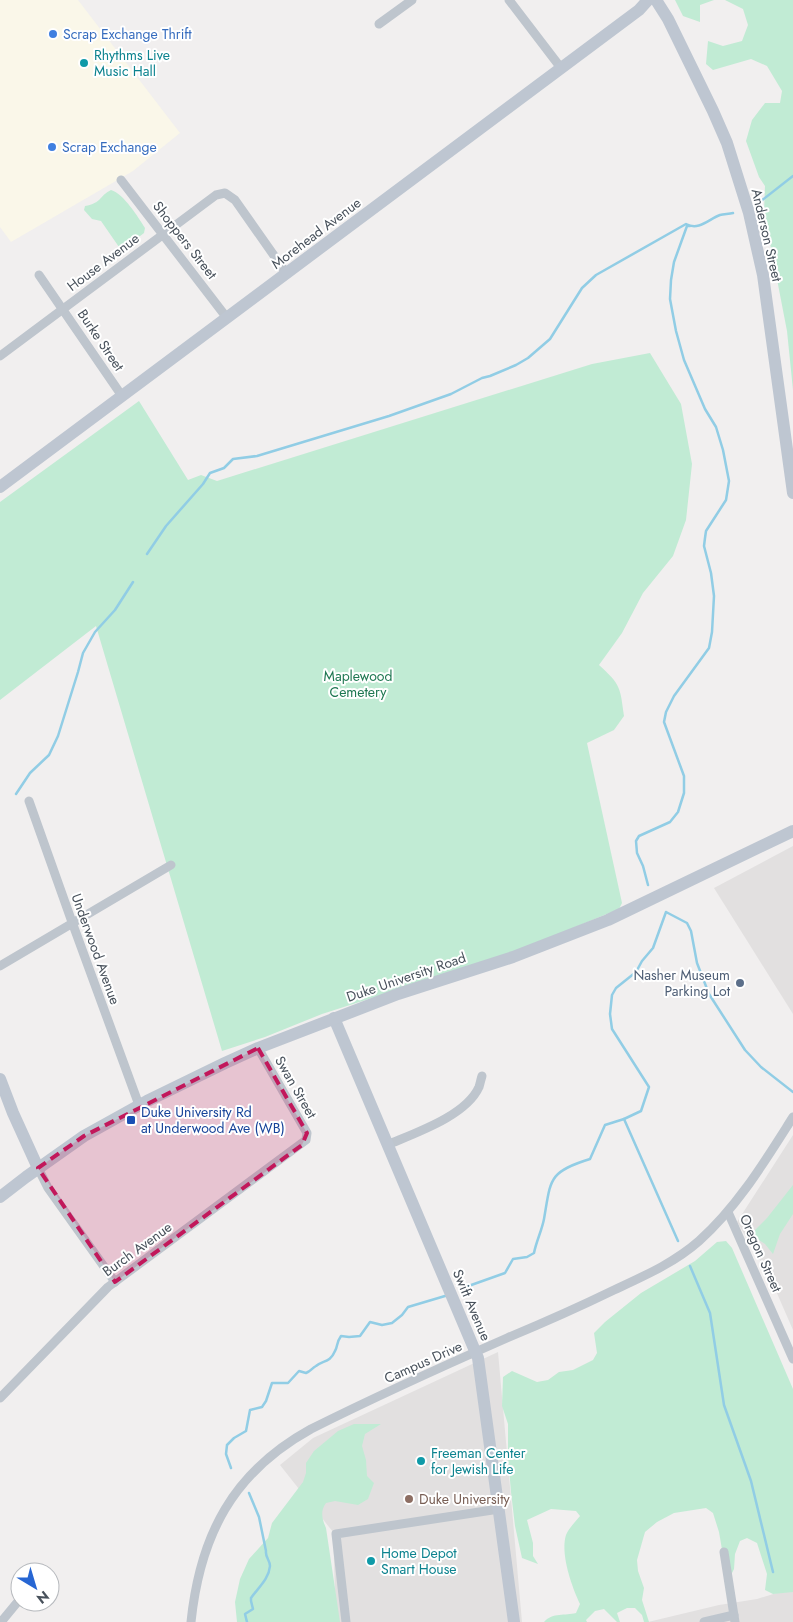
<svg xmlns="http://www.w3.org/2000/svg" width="793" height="1622" font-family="Jost,sans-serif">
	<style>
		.commercial { fill: #faf7e9 }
		.education { fill: #e2e0e0 }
		.green { fill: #c1ebd4 }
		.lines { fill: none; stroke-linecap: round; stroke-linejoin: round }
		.stream { stroke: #91cde5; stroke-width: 2.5 }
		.street { stroke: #bec5cd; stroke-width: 9 }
		.secondary { stroke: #bec6d1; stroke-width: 12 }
		.marked { fill: #c2185b; fill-opacity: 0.2; stroke: #c2185b; stroke-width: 4; stroke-dasharray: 10 6; stroke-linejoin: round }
		.shop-dot { fill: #3f7fe0; stroke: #fff; stroke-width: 2 }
		.culture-dot { fill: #0f9aa8; stroke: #fff; stroke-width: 2 }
		.service-dot { fill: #5c6f8a; stroke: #fff; stroke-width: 2 }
		.transit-dot { fill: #1a4fb4; stroke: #fff; stroke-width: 2 }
		.education-dot { fill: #8d6e63; stroke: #fff; stroke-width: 2 }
		.labels { text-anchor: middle; stroke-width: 4; stroke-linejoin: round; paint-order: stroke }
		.shop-label { font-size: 14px; fill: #366cbe; stroke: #fff; text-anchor: start }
		.culture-label { font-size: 14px; fill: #0d838f; stroke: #fff; text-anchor: start }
		.street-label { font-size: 14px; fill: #48515b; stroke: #fff }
		.park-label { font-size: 14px; fill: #1e7751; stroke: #fff }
		.service-label { font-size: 14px; fill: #4e5e75; stroke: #fff; text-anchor: end }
		.transit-label { font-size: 14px; fill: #164399; stroke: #fff; text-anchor: start }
		.education-label { font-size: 14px; fill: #785e54; stroke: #fff; text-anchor: start }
	</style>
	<rect width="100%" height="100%" fill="#f1efef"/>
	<!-- commercial -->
	<path class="commercial" d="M0 0H78L180 133 133 171 11 242 0 227Z"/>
	<!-- education -->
	<g class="education">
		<path d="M793 846V1014L714 888Z"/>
		<path d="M793 1135V1330L769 1275 737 1222Z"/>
		<path d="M498 1352 522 1622H336L333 1532 280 1465 313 1438Z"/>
		<path d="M793 1588V1622H648L719 1605 757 1599Z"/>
	</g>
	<!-- green -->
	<g class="green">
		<path d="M675 0H714L700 5V22L683 16Z"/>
		<path d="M725 0H793V390L787 331 764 212 765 186 759 177 746 141 752 120 765 103H780L782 91 767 66 751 59 713 70 706 64 708 41 723 46 742 41 748 25 743 9Z"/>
		<path d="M111 190C124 194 138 217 145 228L144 233 123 249 119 247 101 221 92 219 84 210 85 206C102 203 99 196 111 190Z"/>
		<path d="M650 353 681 404 692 464 686 520 673 556 643 593 622 633 599 665C621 685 620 687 624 716L614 730 587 743 622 903 619 909 512 953 322 1014 265 1037 222 1051 96 626 0 700V502L139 401 188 480 201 475 217 481 592 364Z"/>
		<path d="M793 1185V1214L780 1234 773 1254 765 1244 754 1237 755 1230 767 1218Z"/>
		<path d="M726 1241 732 1248 793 1389V1592L773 1594 765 1590 767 1574 757 1543 747 1538 740 1541 735 1554 734 1569 731 1575 726 1573 719 1532 713 1513 706 1508 674 1513 657 1522 645 1532 637 1560 638 1571 644 1588 642 1600 649 1622H644L642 1615 635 1608H627L617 1613 620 1622H617L604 1609 595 1611 586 1620 587 1622H544C553 1612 565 1616 576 1613L580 1604C572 1587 560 1554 566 1535 569 1528 575 1522 580 1516L576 1511 551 1509 527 1520 533 1543V1556L538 1564 522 1558 515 1526 511 1492 508 1457V1424L502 1406 503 1377 512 1371 537 1382 548 1380 559 1372 573 1370 593 1360 597 1353 594 1333 605 1322 641 1293 695 1261 717 1242Z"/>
		<path d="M354 1424H381L365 1434 362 1446 366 1460 367 1476 374 1483 368 1499 358 1505 335 1501 326 1503C320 1511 322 1519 326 1528L340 1622H237L235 1602 240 1579 249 1559 268 1538 272 1523 303 1482 306 1473V1463L314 1451 338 1431Z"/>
	</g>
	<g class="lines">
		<!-- stream -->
		<g class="stream">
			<path d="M761 201 793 176"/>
			<path d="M147 554 166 526 203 484 210 473 224 468 233 459 257 456 389 416 451 394 482 378 490 376 516 365 528 358 550 339 582 288 596 275 686 224C699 231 709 219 720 215 724 214 729 214 733 213"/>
			<path d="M16 794 30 773 49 755 58 736 78 672 83 653 95 632 115 610 133 582"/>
			<path d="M648 885 643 866 637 853 636 841 639 836 670 822 678 812 684 793V776L664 722 666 712 674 696 709 648 712 632 714 596 711 573 704 546 705 538 706 531 726 500 729 481 723 450 716 427 705 409 684 360 676 331 670 299 671 280 674 262 687 226H690"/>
			<path d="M678 1241 624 1119 641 1111 649 1087 612 1029 610 1014 612 995 616 988 636 972 642 961 653 948 666 912 687 923 691 931 697 963 709 994 745 1050 761 1067 793 1092"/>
			<path d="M690 1266 710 1313 724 1405 751 1481 773 1572"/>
			<path d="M460 1289 505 1273 513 1259 527 1257 534 1253C536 1242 542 1230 544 1219 551 1179 548 1172 590 1159L605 1125 624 1119"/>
			<path d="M231 1468 226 1454 227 1445 234 1438 246 1431 250 1410 262 1407 266 1401 272 1383H288L299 1371 306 1373C311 1371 312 1368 316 1366 323 1360 330 1363 335 1351 338 1346 336 1343 341 1336L349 1337 360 1336 370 1322 382 1325 392 1323 402 1315 408 1307 445 1296"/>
			<path d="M247 1622 245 1614 253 1609 251 1601V1598C258 1588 269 1579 270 1566 270 1560 265 1557 266 1551L259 1517 249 1493"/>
		</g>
		<!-- street -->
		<g class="street">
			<path d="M509 0 561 68"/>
			<path d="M379 24 412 0"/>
			<path d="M121 180 227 318"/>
			<path d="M39 275 122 396"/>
			<path d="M0 356 216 195 225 193 235 200 287 274"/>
			<path d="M29 801 72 922 139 1105"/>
			<path d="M0 966 171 865"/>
			<path d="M387 1145C415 1133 466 1116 479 1087 480 1084 481 1079 482 1076"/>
			<path d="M38 1168 48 1188 115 1282"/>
			<path d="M728 1212 793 1359"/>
			<path d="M0 1398 108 1287 306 1140 307 1133 258 1048"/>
			<path d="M724 1552 735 1622"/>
			<path d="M1 1622 20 1599"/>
			<path d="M191 1622C200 1535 233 1472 311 1429 375 1397 441 1367 507 1338 543 1323 579 1307 614 1290 644 1276 674 1263 699 1241 738 1206 765 1161 793 1117"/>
			<path d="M346 1622 336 1534 499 1509"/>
			<path d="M704 1622 734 1615"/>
		</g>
		<!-- secondary -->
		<g class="secondary">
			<path d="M656 0 668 19 713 111 727 143 749 213 763 275 793 493"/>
			<path d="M0 487 639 10 648 0"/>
			<path d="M334 1018 478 1358 514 1622"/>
			<path d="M0 1079 13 1113 38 1168"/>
			<path d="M0 1197 26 1177 84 1136 147 1101 225 1063 258 1048 398 994 513 957 608 920 793 831"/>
		</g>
	</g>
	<!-- marked area -->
	<path class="marked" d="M258 1048 307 1133 302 1145 115 1282 38 1168 84 1136Z"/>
	<!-- markers -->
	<g class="shop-dot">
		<circle cx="53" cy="34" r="5"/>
		<circle cx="52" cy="147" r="5"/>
	</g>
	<g class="culture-dot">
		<circle cx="84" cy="63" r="5"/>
		<circle cx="421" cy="1461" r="5"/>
		<circle cx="371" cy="1561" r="5"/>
	</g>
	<circle class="service-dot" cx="740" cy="983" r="5"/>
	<rect class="transit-dot" x="126" y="1115" width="10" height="10" rx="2.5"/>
	<circle class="education-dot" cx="409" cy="1499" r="5"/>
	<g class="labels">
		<!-- shop labels -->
		<g class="shop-label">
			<text x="63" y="39">Scrap Exchange Thrift</text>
			<text x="62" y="152">Scrap Exchange</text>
		</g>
		<!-- culture labels -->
		<g class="culture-label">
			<text x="94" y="60">Rhythms Live<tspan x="94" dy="16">Music Hall</tspan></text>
			<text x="431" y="1458">Freeman Center<tspan x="431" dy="16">for Jewish Life</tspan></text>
			<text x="381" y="1558">Home Depot<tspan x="381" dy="16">Smart House</tspan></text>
		</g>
		<!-- street labels -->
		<g class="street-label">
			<text transform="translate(316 233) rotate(-37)" y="5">Morehead Avenue</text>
			<text transform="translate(767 235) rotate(77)" y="5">Anderson Street</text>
			<text transform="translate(185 240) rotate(52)" y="5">Shoppers Street</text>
			<text transform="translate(103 262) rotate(-37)" y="5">House Avenue</text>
			<text transform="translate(101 340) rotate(56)" y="5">Burke Street</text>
			<text transform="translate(96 949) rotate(70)" y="5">Underwood Avenue</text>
			<text transform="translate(406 977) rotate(-19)" y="5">Duke University Road</text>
			<text transform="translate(296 1087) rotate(60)" y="5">Swan Street</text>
			<text transform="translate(137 1249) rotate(-36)" y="5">Burch Avenue</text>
			<text transform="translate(761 1253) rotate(66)" y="5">Oregon Street</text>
			<text transform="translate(472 1305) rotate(67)" y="5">Swift Avenue</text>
			<text transform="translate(423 1362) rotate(-24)" y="5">Campus Drive</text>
		</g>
		<!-- park labels -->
		<g class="park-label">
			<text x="358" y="681">Maplewood<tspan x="358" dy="16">Cemetery</tspan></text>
		</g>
		<!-- service labels -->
		<g class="service-label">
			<text x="730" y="980">Nasher Museum<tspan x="730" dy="16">Parking Lot</tspan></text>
		</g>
		<!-- transit labels -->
		<g class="transit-label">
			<text x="141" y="1117">Duke University Rd<tspan x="141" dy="16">at Underwood Ave (WB)</tspan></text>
		</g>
		<!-- education labels -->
		<g class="education-label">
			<text x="419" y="1504">Duke University</text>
		</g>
	</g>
	<!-- north arrow -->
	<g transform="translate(35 1587) rotate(142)"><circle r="24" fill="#ffffff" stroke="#b6b9bd"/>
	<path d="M0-4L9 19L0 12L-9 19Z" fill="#2766d3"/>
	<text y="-8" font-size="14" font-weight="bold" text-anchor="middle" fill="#48515b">N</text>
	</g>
</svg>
